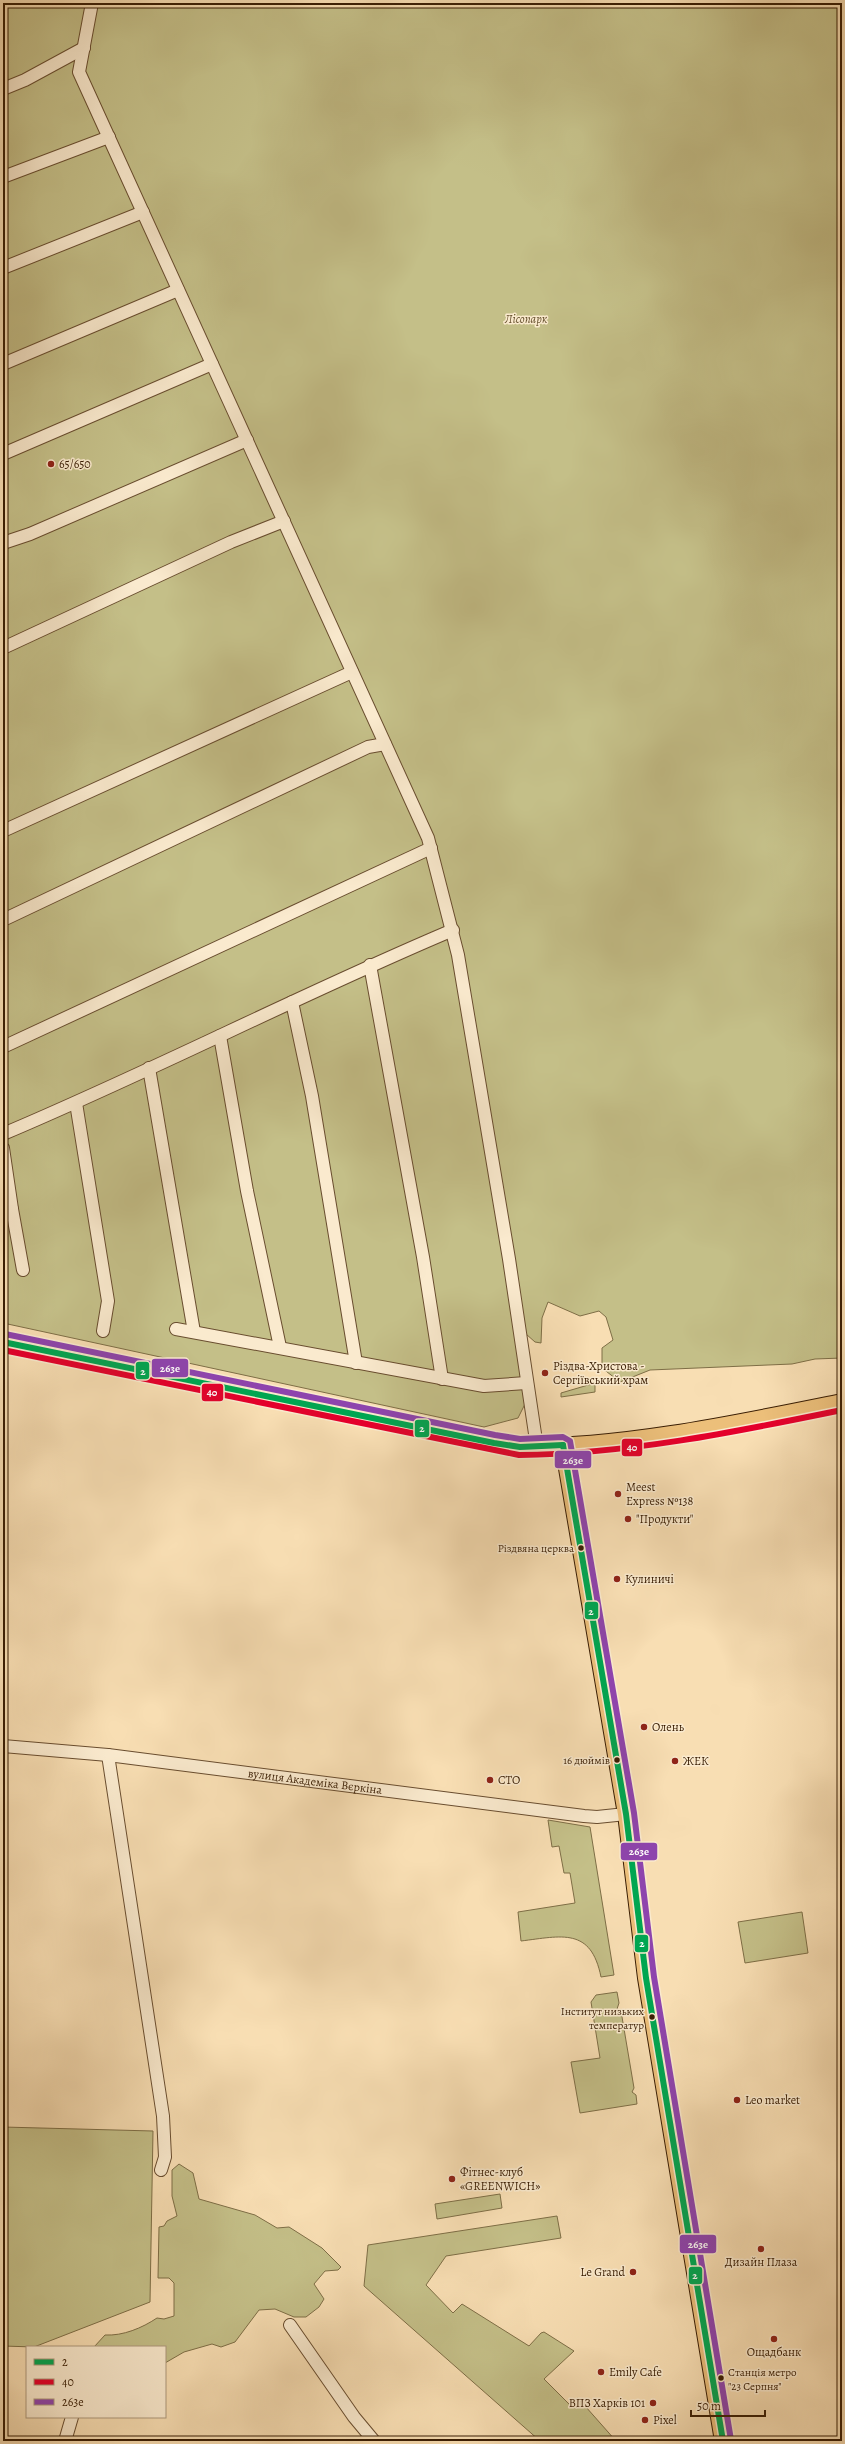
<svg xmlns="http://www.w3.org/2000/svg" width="845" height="2444" font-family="Alegreya,serif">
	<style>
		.green { fill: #c4bf88; stroke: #7e6e46 }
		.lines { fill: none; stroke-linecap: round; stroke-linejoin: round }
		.minor-casing { stroke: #694d2f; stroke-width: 14 }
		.major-casing { stroke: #391d03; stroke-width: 18 }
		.minor { stroke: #faeace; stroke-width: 12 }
		.major { stroke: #ecbf7a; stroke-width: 16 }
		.bus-1-casing { stroke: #faeace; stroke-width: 9 }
		.bus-2-casing { stroke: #faeace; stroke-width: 9 }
		.bus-3-casing { stroke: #faeace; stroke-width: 9 }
		.bus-1 { stroke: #00a651; stroke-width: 6 }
		.bus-2 { stroke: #e4002b; stroke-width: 6 }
		.bus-3 { stroke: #8e44ad; stroke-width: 6 }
		.poi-dot { fill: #8f2418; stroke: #faeace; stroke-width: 1.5 }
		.bus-dot { fill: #391d03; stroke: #faeace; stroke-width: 1.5 }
		.labels { text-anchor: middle; stroke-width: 3; stroke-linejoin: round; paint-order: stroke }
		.bus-label { font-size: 11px; fill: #391d03; stroke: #faeace; text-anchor: end }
		.park-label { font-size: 12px; font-style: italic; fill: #634e2b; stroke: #faeace }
		.poi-label { font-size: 12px; fill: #391d03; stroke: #faeace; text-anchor: start }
		.street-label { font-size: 12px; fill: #391d03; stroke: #faeace }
		.line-badge { stroke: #faeace; stroke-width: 1.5 }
		.badge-label { font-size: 11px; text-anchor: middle; font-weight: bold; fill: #fff }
	</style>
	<rect width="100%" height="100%" fill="#f8deb3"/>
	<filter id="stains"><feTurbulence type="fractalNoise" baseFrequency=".005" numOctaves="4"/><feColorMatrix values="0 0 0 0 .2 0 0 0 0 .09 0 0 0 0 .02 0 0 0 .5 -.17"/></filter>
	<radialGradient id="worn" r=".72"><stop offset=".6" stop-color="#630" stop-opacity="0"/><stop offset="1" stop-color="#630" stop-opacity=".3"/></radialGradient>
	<!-- green -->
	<g class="green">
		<path d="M3 3H842V1358L815 1359 792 1364 650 1370 620 1382 602 1368V1348L613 1340 606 1317 599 1311 580 1316 548 1302 542 1318 541 1343 535 1342 526 1334 525 1404 518 1418 484 1427 3 1323Z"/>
		<path d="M595 1383V1392L561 1397V1393Z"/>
		<path d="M548 1820 590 1827 614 1975 601 1977C591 1927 562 1936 521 1941L518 1912 575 1903 570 1873H564L559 1846 552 1847Z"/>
		<path d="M802 1912 808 1953 745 1963 738 1922Z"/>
		<path d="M617 1992 619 2003 617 2009 621 2011 634 2088 632 2092 636 2095 637 2104 580 2113 571 2062 600 2058 591 2002 596 1995Z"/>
		<path d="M3 2127 153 2131 150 2302 34 2347 3 2346Z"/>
		<path d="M179 2164 193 2173 199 2199 255 2215 277 2228 289 2227 322 2248 341 2267 338 2270 325 2271 314 2284 324 2299 319 2307 306 2317H294L275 2309 259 2310 235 2342 221 2347 212 2344 184 2352 165 2363V2347H94L105 2335C123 2336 142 2328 157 2318L164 2319 174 2316V2283L169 2278H158L159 2227 164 2226 167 2221 177 2216 172 2196V2170Z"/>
		<path d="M500 2194 502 2208 437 2219 435 2204Z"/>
		<path d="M557 2216 561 2238 446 2256 426 2285 453 2313 462 2304 529 2346 541 2333 544 2332 574 2351 544 2379 569 2404 578 2398 616 2441H540L364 2286 368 2245Z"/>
	</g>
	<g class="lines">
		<!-- minor casing -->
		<g class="minor-casing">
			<g id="minor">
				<path d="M92 3 79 72 428 838 458 955 509 1259 537 1447"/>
				<path d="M3 89 25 80 84 48"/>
				<path d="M3 177 109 137"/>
				<path d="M3 268 143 212"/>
				<path d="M3 364 178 290"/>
				<path d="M3 454 212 364"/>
				<path d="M3 543 30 534 247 440"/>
				<path d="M3 648 231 542 284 521"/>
				<path d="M3 831 352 672"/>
				<path d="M3 920 368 747 385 744"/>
				<path d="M370 965 423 1257 442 1379"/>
				<path d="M292 1002 312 1096 356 1363"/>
				<path d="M220 1036 247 1191 280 1347"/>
				<path d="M3 1047 431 848"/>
				<path d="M149 1068 194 1332"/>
				<path d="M76 1103 108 1301 103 1331"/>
				<path d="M3 1134C155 1070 301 994 453 930"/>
				<path d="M3 1148 12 1209 3 1217"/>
				<path d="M12 1209 23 1270"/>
				<path d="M176 1329 484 1386 526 1383"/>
				<path id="s1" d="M3 1746 108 1755 584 1816 597 1817 626 1814"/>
				<path d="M108 1755 163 2116 165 2157 161 2170"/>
				<path d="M290 2325 354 2417 374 2441"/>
				<path d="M65 2441 72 2417"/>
			</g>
		</g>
		<!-- major casing -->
		<g class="major-casing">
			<g id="major">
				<path d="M3 1342 520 1447C627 1447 738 1423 842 1402"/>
				<path d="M563 1445 626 1814 646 1978 723 2441"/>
			</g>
		</g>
		<!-- minor -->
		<use href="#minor" class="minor"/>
		<!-- major -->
		<use href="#major" class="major"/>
		<!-- bus-1 casing -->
		<g class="bus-1-casing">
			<g id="bus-1">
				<path d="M3 1342 494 1443 520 1447 563 1445"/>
				<path d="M563 1445 626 1814 646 1978 723 2441"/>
			</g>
		</g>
		<!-- bus-2 casing -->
		<g class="bus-2-casing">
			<path id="bus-2" d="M3 1350 519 1455C628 1454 735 1432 842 1410"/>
		</g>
		<!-- bus-3 casing -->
		<g class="bus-3-casing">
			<path id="bus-3" d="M5 1334 495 1435 520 1439 563 1437 570 1441 634 1813 654 1977 731 2440"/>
		</g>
		<!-- bus-1 -->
		<use href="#bus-1" class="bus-1"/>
		<!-- bus-2 -->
		<use href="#bus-2" class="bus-2"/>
		<!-- bus-3 -->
		<use href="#bus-3" class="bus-3"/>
	</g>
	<!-- markers -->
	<g class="poi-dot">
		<circle cx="51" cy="464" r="4"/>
		<circle cx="545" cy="1373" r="4"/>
		<circle cx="618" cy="1494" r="4"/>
		<circle cx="628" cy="1519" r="4"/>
		<circle cx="617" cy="1579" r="4"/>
		<circle cx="644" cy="1727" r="4"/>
		<circle cx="675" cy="1761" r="4"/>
		<circle cx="490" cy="1780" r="4"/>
		<circle cx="737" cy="2100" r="4"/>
		<circle cx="452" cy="2179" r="4"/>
		<circle cx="761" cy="2249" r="4"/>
		<circle cx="633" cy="2272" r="4"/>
		<circle cx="774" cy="2339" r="4"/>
		<circle cx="601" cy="2372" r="4"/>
		<circle cx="653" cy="2403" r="4"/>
		<circle cx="645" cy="2420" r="4"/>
	</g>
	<g class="bus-dot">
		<circle cx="581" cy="1548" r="3.5"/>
		<circle cx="617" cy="1760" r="3.5"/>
		<circle cx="652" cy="2017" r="3.5"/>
		<circle cx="721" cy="2378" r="3.5"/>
	</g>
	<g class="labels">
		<!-- bus labels -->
		<g class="bus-label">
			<text x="574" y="1552">Різдвяна церква</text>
			<text x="610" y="1764">16 дюймів</text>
			<text x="644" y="2015">Інститут низьких<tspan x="644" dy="14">температур</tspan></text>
			<text x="728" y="2376" text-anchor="start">Станція метро<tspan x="728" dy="14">"23 Серпня"</tspan></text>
		</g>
		<!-- park labels -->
		<g class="park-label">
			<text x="526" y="323">Лісопарк</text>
		</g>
		<!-- poi labels -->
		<g class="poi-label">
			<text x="59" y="468">65/650</text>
			<text x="553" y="1370">Різдва-Христова -<tspan x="553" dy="14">Сергіївський храм</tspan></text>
			<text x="626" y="1491">Meest<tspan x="626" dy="14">Express №138</tspan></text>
			<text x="636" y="1523">"Продукти"</text>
			<text x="625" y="1583">Кулиничі</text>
			<text x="652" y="1731">Олень</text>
			<text x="683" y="1765">ЖЕК</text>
			<text x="498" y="1784">СТО</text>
			<text x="745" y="2104">Leo market</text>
			<text x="460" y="2176">Фітнес-клуб<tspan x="460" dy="14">«GREENWICH»</tspan></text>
			<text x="761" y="2266" text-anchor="middle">Дизайн Плаза</text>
			<text x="625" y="2276" text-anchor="end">Le Grand</text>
			<text x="774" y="2356" text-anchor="middle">Ощадбанк</text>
			<text x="609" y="2376">Emily Cafe</text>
			<text x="645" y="2407" text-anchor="end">ВПЗ Харків 101</text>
			<text x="653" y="2424">Pixel</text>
		</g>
		<!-- street labels -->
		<g class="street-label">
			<text dy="4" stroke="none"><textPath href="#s1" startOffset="314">вулиця Академіка Вєркіна</textPath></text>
		</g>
	</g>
	<g class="line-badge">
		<rect x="151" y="1358" width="38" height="20" rx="4" fill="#8e44ad"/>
		<rect x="135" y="1361" width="15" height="19" rx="4" fill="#00a651"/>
		<rect x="201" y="1383" width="23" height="19" rx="4" fill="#e4002b"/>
		<rect x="414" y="1419" width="16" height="19" rx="4" fill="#00a651"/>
		<rect x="621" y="1438" width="22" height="19" rx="4" fill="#e4002b"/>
		<rect x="554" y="1450" width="38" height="19" rx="4" fill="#8e44ad"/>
		<rect x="584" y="1601" width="15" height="19" rx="4" fill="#00a651"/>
		<rect x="620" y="1842" width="38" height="19" rx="4" fill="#8e44ad"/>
		<rect x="634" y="1934" width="15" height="19" rx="4" fill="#00a651"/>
		<rect x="679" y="2234" width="38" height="20" rx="4" fill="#8e44ad"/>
		<rect x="688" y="2266" width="15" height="19" rx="4" fill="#00a651"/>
	</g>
	<g class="badge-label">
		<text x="170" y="1372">263е</text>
		<text x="143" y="1375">2</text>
		<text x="212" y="1396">40</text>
		<text x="422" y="1432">2</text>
		<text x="632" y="1451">40</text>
		<text x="573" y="1464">263е</text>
		<text x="591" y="1615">2</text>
		<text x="639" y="1855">263е</text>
		<text x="642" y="1947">2</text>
		<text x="698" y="2248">263е</text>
		<text x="695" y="2279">2</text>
	</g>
	<!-- margin -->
	<rect width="845" height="2444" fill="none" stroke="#f8deb3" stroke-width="16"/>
	<rect x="4" y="4" width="837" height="2436" fill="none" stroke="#391d03" stroke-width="2"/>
	<rect x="8" y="8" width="829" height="2428" fill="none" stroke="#391d03"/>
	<!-- legend -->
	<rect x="26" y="2346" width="140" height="72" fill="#faeace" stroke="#ad987d"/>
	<rect x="34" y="2359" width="20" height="6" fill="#00a651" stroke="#ad987d"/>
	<text x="62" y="2366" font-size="12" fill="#391d03">2</text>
	<rect x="34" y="2379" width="20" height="6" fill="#e4002b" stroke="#ad987d"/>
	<text x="62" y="2386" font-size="12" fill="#391d03">40</text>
	<rect x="34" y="2399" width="20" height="6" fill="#8e44ad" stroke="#ad987d"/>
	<text x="62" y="2406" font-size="12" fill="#391d03">263е</text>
	<!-- scale -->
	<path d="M691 2410v6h74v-6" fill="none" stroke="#391d03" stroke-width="2"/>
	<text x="697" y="2410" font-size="12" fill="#391d03" stroke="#faeace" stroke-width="3" paint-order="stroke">50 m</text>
	<rect width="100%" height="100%" filter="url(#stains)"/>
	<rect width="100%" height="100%" fill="url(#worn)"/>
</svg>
